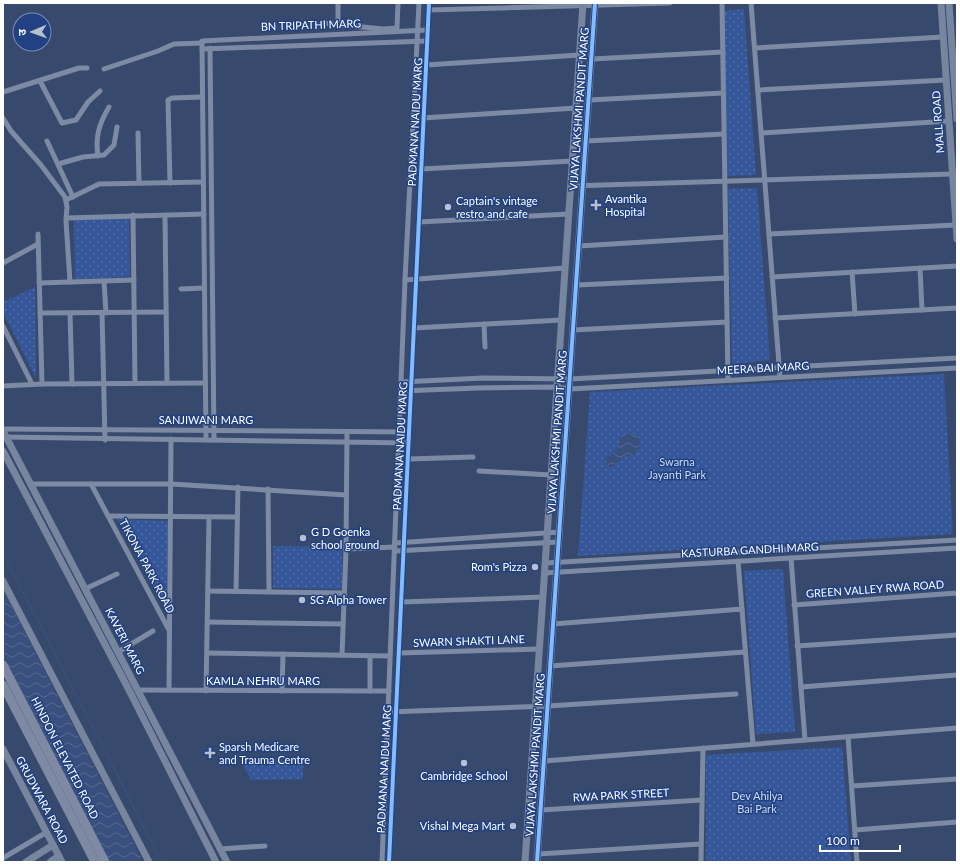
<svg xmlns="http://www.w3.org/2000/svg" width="960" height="865" font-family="Lato,'Noto Sans Devanagari',sans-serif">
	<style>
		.park { fill: url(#park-dots) }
		.water { fill: url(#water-waves) }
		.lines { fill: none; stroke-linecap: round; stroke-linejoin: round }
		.stream { stroke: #39507f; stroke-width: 1.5 }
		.street { stroke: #7d8aa3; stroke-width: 5 }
		.secondary { stroke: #78859f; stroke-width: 7 }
		.highway { stroke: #7e8aa3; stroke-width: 9 }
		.cycleway-casing { stroke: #214183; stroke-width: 6 }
		.cycleway { stroke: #80bcff; stroke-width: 4 }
		.poi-dot { fill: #b9bfcc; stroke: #214183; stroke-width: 1.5 }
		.labels { text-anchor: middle; stroke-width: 3; stroke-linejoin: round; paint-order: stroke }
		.street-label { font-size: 11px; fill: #fff; stroke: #214183 }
		.poi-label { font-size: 11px; fill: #fff; stroke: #214183; text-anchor: start }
		.park-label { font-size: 11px; fill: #ccdbf6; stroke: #214183 }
	</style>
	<defs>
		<pattern id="park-dots" width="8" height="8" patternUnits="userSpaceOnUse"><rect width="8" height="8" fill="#355799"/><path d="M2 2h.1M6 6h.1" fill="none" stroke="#5370a8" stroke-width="1.8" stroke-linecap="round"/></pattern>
		<pattern id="water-waves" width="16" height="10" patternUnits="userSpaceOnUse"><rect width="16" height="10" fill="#39507f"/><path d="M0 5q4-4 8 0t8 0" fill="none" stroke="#576a92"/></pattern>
	</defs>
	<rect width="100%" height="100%" fill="#37496d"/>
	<!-- park -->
	<g class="park">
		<path d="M744 9 756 175 727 176 724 11Z"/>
		<path d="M757 188 770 360 732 364 728 189Z"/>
		<path d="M129 218 130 277 75 279 74 220Z"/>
		<path d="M35 287 36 378 3 312V302Z"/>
		<path d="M944 374 953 534 578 556 590 392Z"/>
		<path d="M117 519 168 521 166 610Z"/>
		<path d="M273 546 342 547V589L273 588Z"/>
		<path d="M783 569 795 732 756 734 744 571Z"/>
		<path d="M842 747 851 862H706V755Z"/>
		<path d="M240 760 303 761V779L251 780Z"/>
	</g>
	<!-- water -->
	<g class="water">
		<path d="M624 434H634L639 439 640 447 634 455 623 457 612 467H607L606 458C623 450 615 443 624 434Z"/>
		<path d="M3 590 143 862H105L3 664Z"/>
	</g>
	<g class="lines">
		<!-- stream -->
		<path class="stream" d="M3 553 162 862"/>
		<!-- street -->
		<g class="street">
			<path d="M722 3 728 380"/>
			<path d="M751 3 780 377"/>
			<path d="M429 10 670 3"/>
			<path d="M322 23 383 29 397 28 398 3"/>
			<path d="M338 25V3"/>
			<path d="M210 48 214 440"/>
			<path d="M755 48 943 37"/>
			<path d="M202 49 427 41"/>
			<path d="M592 59 723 52"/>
			<path d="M426 65 579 55"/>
			<path d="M104 69 158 51 174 44 202 43"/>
			<path d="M40 81 62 123 76 120 88 102 100 91"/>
			<path d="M758 90 946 80"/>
			<path d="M3 92 79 68H87"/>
			<path d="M589 100 723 93"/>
			<path d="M3 118 11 131 41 165 65 197 67 207 66 219"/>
			<path d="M423 118 576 108"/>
			<path d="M138 133 139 183"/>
			<path d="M761 133 949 121"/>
			<path d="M47 141 73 197"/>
			<path d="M586 141 724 134"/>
			<path d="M98 156C95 137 99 124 109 107"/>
			<path d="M58 164 83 157 104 155 114 145 117 127"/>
			<path d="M421 169 572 161"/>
			<path d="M170 183 168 100 172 98 202 97"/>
			<path d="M570 186 952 174"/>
			<path d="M66 200 99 184 203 182"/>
			<path d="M133 215 135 383"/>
			<path d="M165 215 167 383"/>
			<path d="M419 222 569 214"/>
			<path d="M38 234 42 384"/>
			<path d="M769 234 956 225"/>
			<path d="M579 246 726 237"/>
			<path d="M3 263 38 244"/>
			<path d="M920 268 922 310"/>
			<path d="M852 272 855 314"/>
			<path d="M772 277 957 266"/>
			<path d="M405 280 565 268"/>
			<path d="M104 281 106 313"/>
			<path d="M70 282 66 221 67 218 204 214"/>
			<path d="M39 283 134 280"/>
			<path d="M577 285 727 278"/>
			<path d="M181 289 204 288"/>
			<path d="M40 313 166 312"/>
			<path d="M70 313 72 384"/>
			<path d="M102 313 105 440"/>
			<path d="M775 318 957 308"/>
			<path d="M484 324 485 347"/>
			<path d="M3 326 32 384"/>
			<path d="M414 328 561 320"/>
			<path d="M573 330 727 322"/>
			<path d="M402 382 483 378 570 379 957 358"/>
			<path d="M3 386 42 384 205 383"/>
			<path d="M401 391 478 388 556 387 570 389 957 368"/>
			<path d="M3 429 409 432"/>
			<path d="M4 437 409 443"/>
			<path d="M206 440 202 41 428 30"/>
			<path d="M408 459 473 457"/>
			<path d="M479 471 551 475"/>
			<path d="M30 484H171L346 495"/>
			<path d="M91 484 169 630"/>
			<path d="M268 489 269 592"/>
			<path d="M109 516 237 517"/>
			<path d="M395 543 560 532"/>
			<path d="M346 549 395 547"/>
			<path d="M395 551 559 542"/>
			<path d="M791 558 805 740"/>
			<path d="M738 561 753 744"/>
			<path d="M545 563 957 540"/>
			<path d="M544 573 957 548"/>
			<path d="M85 589 117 574"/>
			<path d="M208 591 344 593"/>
			<path d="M236 591 238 487"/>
			<path d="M401 602 543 597"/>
			<path d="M794 605 957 593"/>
			<path d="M208 622 343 624"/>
			<path d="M553 624 742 609"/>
			<path d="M797 646 957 635"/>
			<path d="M118 652 153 631"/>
			<path d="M207 653 390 656"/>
			<path d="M399 653 539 649"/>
			<path d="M342 655 346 549 347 432"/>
			<path d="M550 666 745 652"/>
			<path d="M801 687 957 675"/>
			<path d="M138 690 389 691"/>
			<path d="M169 690 171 439"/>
			<path d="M206 691 209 518"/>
			<path d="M282 691 283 654"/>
			<path d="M370 691V656"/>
			<path d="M388 712 548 706 736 694"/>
			<path d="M848 737 857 862"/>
			<path d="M544 761 957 728"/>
			<path d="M852 786 957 779"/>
			<path d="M541 810 702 800"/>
			<path d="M855 830 957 822"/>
			<path d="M220 849 265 846"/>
			<path d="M538 854 701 844"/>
			<path d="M3 858 47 832"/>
			<path d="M382 862 405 280 419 3"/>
			<path d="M389 862 429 3"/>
			<path d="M701 862 703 748"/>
		</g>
		<!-- secondary -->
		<g class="secondary">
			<path d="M941 3 957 239"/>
			<path d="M949 3 957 119"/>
			<path d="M3 431 227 862"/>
			<path d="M3 451 129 690 216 862"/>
			<path d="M3 581 149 862"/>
			<path d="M3 749 62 862"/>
			<path d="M26 862 53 845"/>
			<path d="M50 862 59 856"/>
			<path d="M525 862 583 3"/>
			<path d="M537 862 595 3"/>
		</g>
		<!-- highway -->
		<g class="highway">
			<path d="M3 665 105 862"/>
			<path d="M3 685 95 862"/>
		</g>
		<!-- cycleway casing -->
		<g class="cycleway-casing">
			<g id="cycleway">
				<path d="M389 862 429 3"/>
				<path d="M537 862 595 3"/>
			</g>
		</g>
		<!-- cycleway -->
		<use href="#cycleway" class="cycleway"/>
	</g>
	<!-- markers -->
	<g class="poi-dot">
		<path d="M594 199h4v4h4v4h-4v4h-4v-4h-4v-4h4z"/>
		<circle cx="448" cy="207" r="4"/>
		<circle cx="303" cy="538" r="4"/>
		<circle cx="535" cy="567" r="4"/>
		<circle cx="302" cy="600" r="4"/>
		<path d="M208 747h4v4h4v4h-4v4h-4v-4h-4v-4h4z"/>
		<circle cx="464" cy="763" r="4"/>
		<circle cx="513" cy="826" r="4"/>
	</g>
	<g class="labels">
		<!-- street labels -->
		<g class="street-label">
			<text transform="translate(311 25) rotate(-2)" y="4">BN TRIPATHI MARG</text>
			<text transform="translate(579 109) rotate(-86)" y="4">VIJAYA LAKSHMI PANDIT MARG</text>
			<text transform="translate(415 122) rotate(-87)" y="4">PADMANA NAIDU MARG</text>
			<text transform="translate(938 122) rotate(-94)" y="4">MALL ROAD</text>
			<text transform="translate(763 368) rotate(-3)" y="4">MEERA BAI MARG</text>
			<text x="206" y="424">SANJIWANI MARG</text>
			<text transform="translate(557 432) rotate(-86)" y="4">VIJAYA LAKSHMI PANDIT MARG</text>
			<text transform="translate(400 446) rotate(-87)" y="4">PADMANA NAIDU MARG</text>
			<text transform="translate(750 550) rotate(-3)" y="4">KASTURBA GANDHI MARG</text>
			<text transform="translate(147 566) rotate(62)" y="4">TIKONA PARK ROAD</text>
			<text transform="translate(875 589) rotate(-4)" y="4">GREEN VALLEY RWA ROAD</text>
			<text transform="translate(125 641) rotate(63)" y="4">KAVERI MARG</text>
			<text transform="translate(469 641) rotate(-2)" y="4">SWARN SHAKTI LANE</text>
			<text x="263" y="685">KAMLA NEHRU MARG</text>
			<text transform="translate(535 755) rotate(-86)" y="4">VIJAYA LAKSHMI PANDIT MARG</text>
			<text transform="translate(65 758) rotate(63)" y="4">HINDON ELEVATED ROAD</text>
			<text transform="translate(384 769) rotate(-87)" y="4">PADMANA NAIDU MARG</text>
			<text transform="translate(621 795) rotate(-3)" y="4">RWA PARK STREET</text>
			<text transform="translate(42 800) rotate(62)" y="4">GRUDWARA ROAD</text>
		</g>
		<!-- poi labels -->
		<g class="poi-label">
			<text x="605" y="203">Avantika<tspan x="605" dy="13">Hospital</tspan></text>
			<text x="456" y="205">Captain's vintage<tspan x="456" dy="13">restro and cafe</tspan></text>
			<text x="311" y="536">G D Goenka<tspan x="311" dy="13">school ground</tspan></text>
			<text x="527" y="571" text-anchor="end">Rom's Pizza</text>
			<text x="310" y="604">SG Alpha Tower</text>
			<text x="219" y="751">Sparsh Medicare<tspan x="219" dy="13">and Trauma Centre</tspan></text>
			<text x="464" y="780" text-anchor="middle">Cambridge School</text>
			<text x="505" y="830" text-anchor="end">Vishal Mega Mart</text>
		</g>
		<!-- park labels -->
		<g class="park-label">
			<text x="677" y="466">Swarna<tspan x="677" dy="13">Jayanti Park</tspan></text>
			<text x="757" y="800">Dev Ahilya<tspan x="757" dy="13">Bai Park</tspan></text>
		</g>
	</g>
	<!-- border -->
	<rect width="960" height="865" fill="none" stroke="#ffffff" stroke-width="8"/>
	<!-- north arrow -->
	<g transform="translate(32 32) rotate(268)"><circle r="19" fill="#214183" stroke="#7a8db5"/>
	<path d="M0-3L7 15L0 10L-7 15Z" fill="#b9bfcc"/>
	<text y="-6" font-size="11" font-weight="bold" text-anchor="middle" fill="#ffffff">उ</text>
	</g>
	<!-- scale -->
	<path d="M820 845v6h80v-6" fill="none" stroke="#ffffff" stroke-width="2"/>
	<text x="826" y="845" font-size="12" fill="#ffffff" stroke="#214183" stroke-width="3" paint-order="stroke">100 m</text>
</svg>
